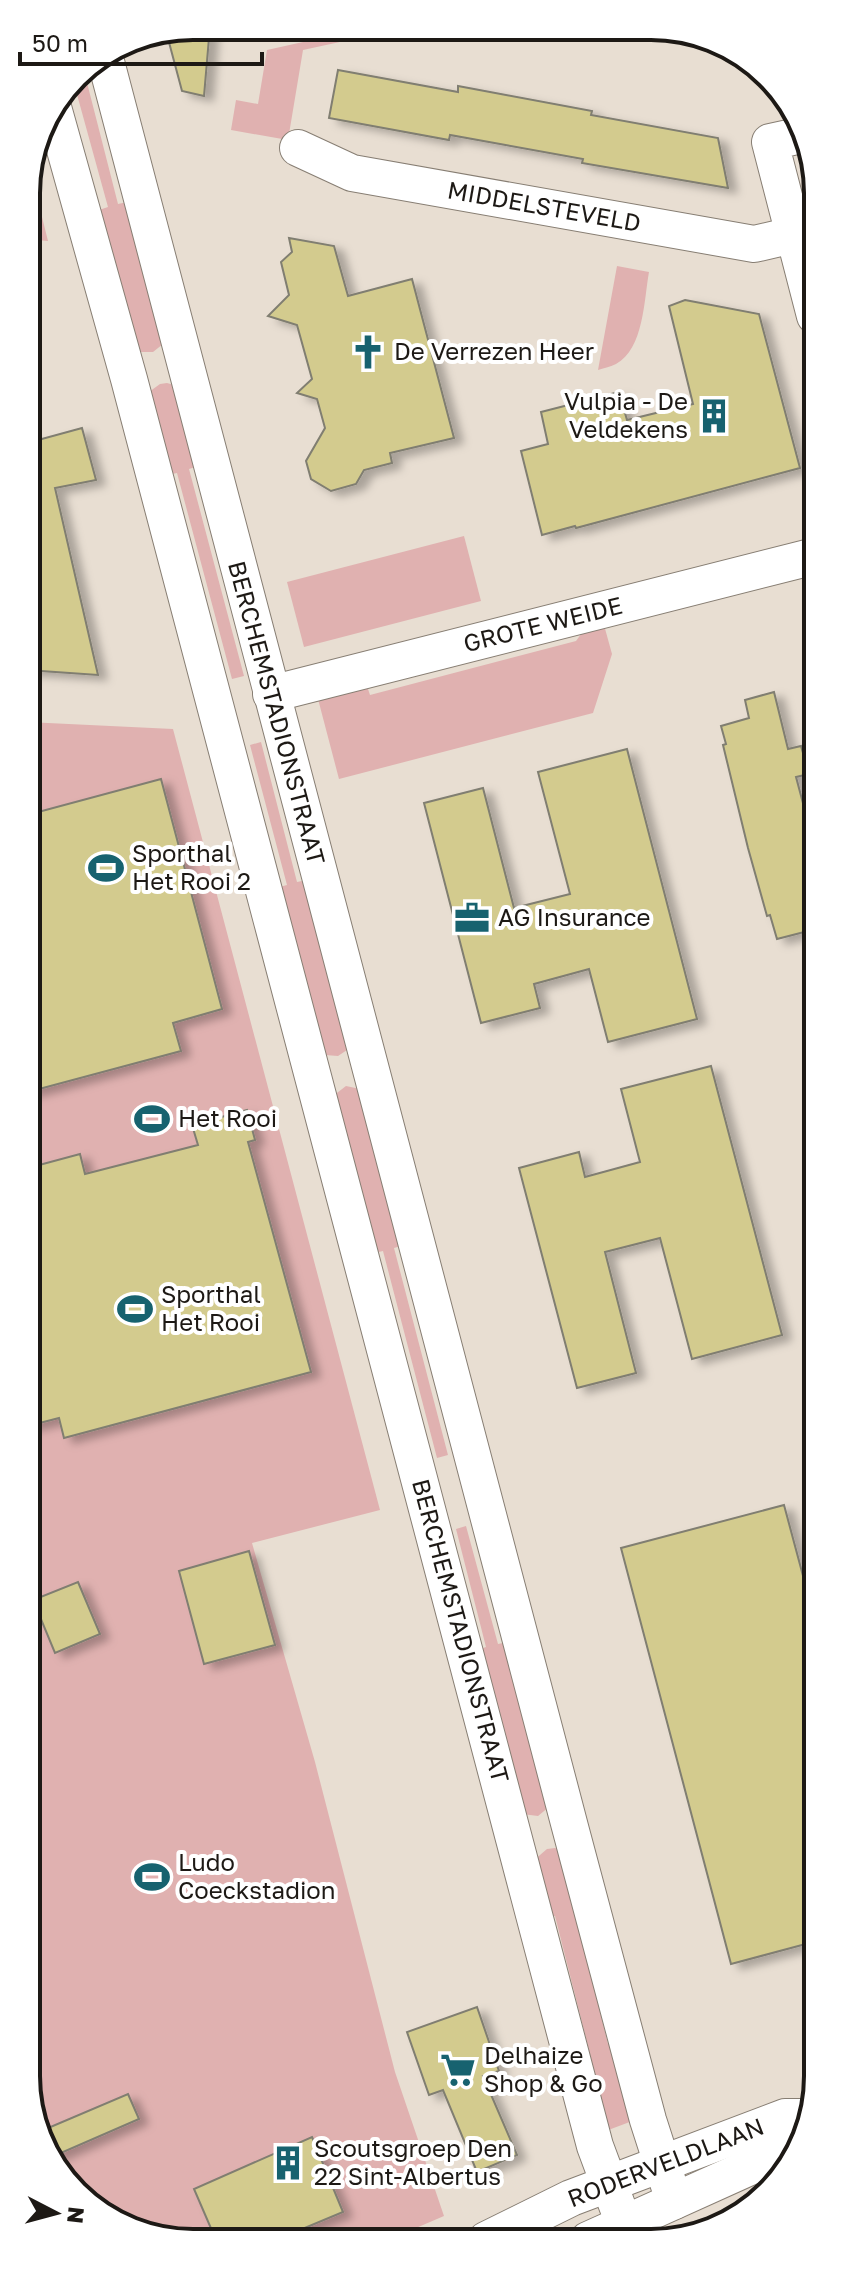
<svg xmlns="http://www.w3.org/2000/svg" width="844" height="2269" font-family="'Golos Text',sans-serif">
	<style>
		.green { fill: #e0b1b0 }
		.building { fill: #d3cb8e; stroke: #807e71; stroke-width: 2; filter: url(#shadow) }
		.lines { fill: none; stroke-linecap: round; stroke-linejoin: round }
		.minor-casing { stroke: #877e73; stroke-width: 38 }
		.minor { stroke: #fff; stroke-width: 36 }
		.labels { text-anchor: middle; stroke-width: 8; stroke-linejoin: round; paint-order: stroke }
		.street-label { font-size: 24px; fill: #1d1915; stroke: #fff }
		.poi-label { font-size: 24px; fill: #1d1915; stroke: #fff; text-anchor: start }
		.rim { fill: none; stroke: #1d1915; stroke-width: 4 }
	</style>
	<defs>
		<filter id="shadow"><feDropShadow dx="9" dy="5" stdDeviation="4" flood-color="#0004"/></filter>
	</defs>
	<rect width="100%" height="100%" fill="#e8ded2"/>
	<!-- green -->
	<g class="green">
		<path d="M357 27H409L303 50 288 140 231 130 236 100 258 104 267 50 357 30Z"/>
		<path d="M83 67 118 204 132 201 163 344 153 352H140L93 212 108 207 73 80Z"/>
		<path d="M30 169 48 241 26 239V181Z"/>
		<path d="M617 266 649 272C644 299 644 349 616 364 610 367 603 368 598 370Z"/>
		<path d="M167 383 174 385 202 465 189 469 244 676 232 679 177 473 162 476 149 392 160 384Z"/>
		<path d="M464 536 481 601 304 647 287 582Z"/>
		<path d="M604 625 612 654 593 713 339 779 318 699 367 686 370 695 576 641 584 630Z"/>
		<path d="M27 722 173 729 380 1510 252 1543 315 1762 395 2072 444 2216 388 2240H160L75 2194 29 2109Z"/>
		<path d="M261 742 297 882 312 879 347 1050 338 1056 325 1055 272 889 287 885 250 745Z"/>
		<path d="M346 1086 360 1089 408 1244 394 1248 448 1455 437 1458 383 1251 370 1254 333 1096Z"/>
		<path d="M466 1526 498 1644 512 1641 549 1807 538 1816 522 1814 474 1651 486 1647 456 1529Z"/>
		<path d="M555 1848 560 1850 608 2044 617 2042 635 2120 603 2132 580 2052 589 2050 555 1916 545 1918 533 1861 547 1849Z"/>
	</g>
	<!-- building -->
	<g class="building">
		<path d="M193 26H210L204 96 182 91 166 31Z"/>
		<path d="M338 70 458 92V86L592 111 591 115 718 138 728 188 582 163 583 159 450 135 449 140 329 118Z"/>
		<path d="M289 238 334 246 348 296 412 279 454 438 390 453 392 463 364 470 356 484 331 491 311 479 306 461 325 428 317 399 297 393 312 379 297 325 268 316 289 295 281 262 292 252Z"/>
		<path d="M685 300 759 314 800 468 576 528 575 526 542 535 521 451 548 444 541 412 619 392 627 420 693 404 669 306Z"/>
		<path d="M82 428 96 480 55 488 98 675 27 670V443Z"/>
		<path d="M774 692 788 749 801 746 809 774 796 777 816 852V929L777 939 770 915 767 916 748 848 723 745 726 744 721 726 749 718 745 700Z"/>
		<path d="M627 749 697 1019 608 1042 589 969 534 984 540 1008 481 1023 424 803 483 788 514 908 570 894 538 772Z"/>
		<path d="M161 779 222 1009 173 1023 181 1051 28 1092 27 815Z"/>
		<path d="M711 1066 782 1335 692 1359 660 1238 605 1252 636 1373 577 1388 519 1168 579 1152 585 1177 640 1162 621 1089Z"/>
		<path d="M247 1110 255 1140 248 1142 311 1372 64 1438 59 1418 28 1426V1168L80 1154 85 1174 198 1145 192 1125Z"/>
		<path d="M784 1505 817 1628V1941L731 1964 621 1548Z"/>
		<path d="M249 1551 275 1645 204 1664 179 1571Z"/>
		<path d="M78 1582 100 1634 55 1653 33 1600Z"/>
		<path d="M477 2007 499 2071 483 2076 517 2155 477 2172 443 2090 429 2095 407 2032Z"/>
		<path d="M128 2094 139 2119 54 2156 41 2131Z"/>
		<path d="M312 2137 343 2212 276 2240H216L194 2189Z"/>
	</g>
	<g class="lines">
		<!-- minor casing -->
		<g class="minor-casing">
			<g id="minor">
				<path d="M104 54 570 1827 648 2120 674 2201"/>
				<path d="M53 107 129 379 595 2146 624 2224"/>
				<path d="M802 135 770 142 815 316"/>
				<path d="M298 148 352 173 754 244 793 235"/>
				<path d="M271 694 815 556"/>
				<path d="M486 2240 571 2198 785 2117H805"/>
				<path d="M588 2240 792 2148"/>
			</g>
		</g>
		<!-- minor -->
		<use href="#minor" class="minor"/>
	</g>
	<!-- icons -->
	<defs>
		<g id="church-bare" transform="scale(2.76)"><path d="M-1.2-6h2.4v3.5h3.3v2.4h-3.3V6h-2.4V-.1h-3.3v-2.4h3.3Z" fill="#17626f" stroke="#fff" stroke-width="2.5" paint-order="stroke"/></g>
		<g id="building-bare" transform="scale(2.76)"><path d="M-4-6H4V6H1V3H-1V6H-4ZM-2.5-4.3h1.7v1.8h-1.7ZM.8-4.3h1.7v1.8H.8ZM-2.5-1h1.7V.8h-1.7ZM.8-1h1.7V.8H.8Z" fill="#17626f" stroke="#fff" stroke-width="2.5" paint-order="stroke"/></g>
		<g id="stadium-bare" transform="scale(2.76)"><path d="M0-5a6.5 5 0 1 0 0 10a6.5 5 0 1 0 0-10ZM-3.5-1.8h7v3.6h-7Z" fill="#17626f" stroke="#fff" stroke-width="2.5" paint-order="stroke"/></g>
		<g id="office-bare" transform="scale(2.76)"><path d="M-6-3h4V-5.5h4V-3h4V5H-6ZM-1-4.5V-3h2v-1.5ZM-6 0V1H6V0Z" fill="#17626f" stroke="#fff" stroke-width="2.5" paint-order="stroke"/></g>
		<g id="supermarket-bare" transform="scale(2.76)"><path d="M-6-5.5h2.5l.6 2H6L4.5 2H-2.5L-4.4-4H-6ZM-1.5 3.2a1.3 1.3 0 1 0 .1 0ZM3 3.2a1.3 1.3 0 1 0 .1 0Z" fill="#17626f" stroke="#fff" stroke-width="2.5" paint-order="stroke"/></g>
	</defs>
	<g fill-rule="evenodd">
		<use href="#church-bare" x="368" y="352"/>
		<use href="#building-bare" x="714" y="416"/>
		<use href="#stadium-bare" x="106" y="868"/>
		<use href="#office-bare" x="472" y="918"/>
		<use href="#stadium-bare" x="152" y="1119"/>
		<use href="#stadium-bare" x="135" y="1309"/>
		<use href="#stadium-bare" x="152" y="1877"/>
		<use href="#supermarket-bare" x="458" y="2070"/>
		<use href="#building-bare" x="288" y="2163"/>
	</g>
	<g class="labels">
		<!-- street labels -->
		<g class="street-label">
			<text transform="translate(544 207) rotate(10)" y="8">MIDDELSTEVELD</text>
			<text transform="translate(543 625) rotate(-14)" y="8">GROTE WEIDE</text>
			<text transform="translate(276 713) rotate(75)" y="8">BERCHEMSTADIONSTRAAT</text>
			<text transform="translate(460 1631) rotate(75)" y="8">BERCHEMSTADIONSTRAAT</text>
			<text transform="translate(666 2163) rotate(-21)" y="8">RODERVELDLAAN</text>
		</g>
		<!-- poi labels -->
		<g class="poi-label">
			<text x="394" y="360">De Verrezen Heer</text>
			<text x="688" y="410" text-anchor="end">Vulpia - De<tspan x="688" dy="28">Veldekens</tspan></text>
			<text x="132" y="862">Sporthal<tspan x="132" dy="28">Het Rooi 2</tspan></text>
			<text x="498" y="926">AG Insurance</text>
			<text x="178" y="1127">Het Rooi</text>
			<text x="161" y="1303">Sporthal<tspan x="161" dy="28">Het Rooi</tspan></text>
			<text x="178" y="1871">Ludo<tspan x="178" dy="28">Coeckstadion</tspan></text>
			<text x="484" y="2064">Delhaize<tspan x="484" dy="28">Shop &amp; Go</tspan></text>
			<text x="314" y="2157">Scoutsgroep Den<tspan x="314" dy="28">22 Sint-Albertus</tspan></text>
		</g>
	</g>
	<!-- crop -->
	<path d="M0 0H844V2269H0ZM193 40H651A153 153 0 0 1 804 193V2076A153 153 0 0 1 651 2229H193A153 153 0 0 1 40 2076V193A153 153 0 0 1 193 40Z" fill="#fff" fill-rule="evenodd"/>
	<path class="rim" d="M193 40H651A153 153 0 0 1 804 193V2076A153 153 0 0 1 651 2229H193A153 153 0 0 1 40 2076V193A153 153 0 0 1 193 40Z"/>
	<!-- north arrow -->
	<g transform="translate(56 2213) rotate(96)" stroke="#ffffff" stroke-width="6" paint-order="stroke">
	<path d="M0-6L14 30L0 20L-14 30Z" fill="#1d1915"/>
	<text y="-12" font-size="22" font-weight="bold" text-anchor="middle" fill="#1d1915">N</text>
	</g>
	<!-- scale -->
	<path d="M20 52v12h242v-12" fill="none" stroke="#1d1915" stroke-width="4"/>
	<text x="32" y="52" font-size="24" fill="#1d1915" stroke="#ffffff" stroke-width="6" paint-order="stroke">50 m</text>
</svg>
